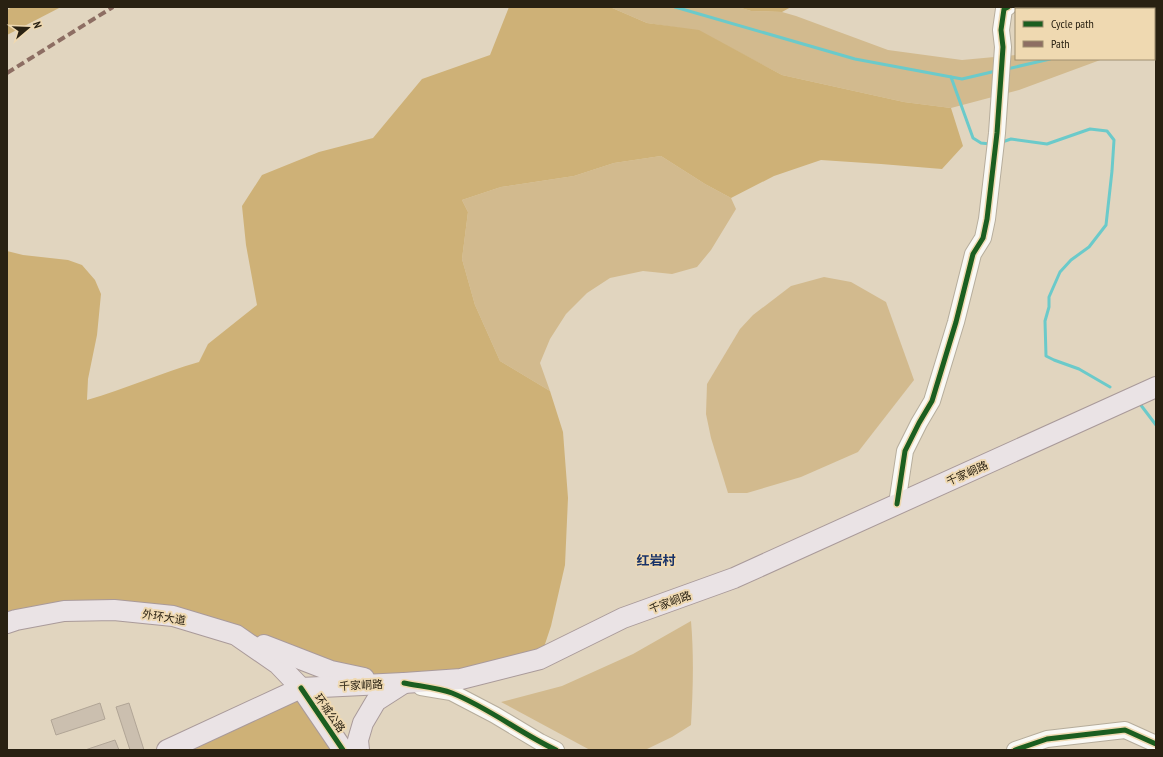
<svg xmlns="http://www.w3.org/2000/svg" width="1163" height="757" font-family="'PT Sans Narrow','Noto Sans SC',sans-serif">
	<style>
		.green { fill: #d2ba8e }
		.forest { fill: #ceb177 }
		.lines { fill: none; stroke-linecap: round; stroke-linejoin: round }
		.stream { stroke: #6bcaca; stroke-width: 3 }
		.building { fill: #cbbfaf; stroke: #b1a596 }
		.minor-casing { stroke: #b6ad9c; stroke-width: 18 }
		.major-casing { stroke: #a99a9a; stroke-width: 22 }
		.minor { stroke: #faf9f5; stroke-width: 16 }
		.major { stroke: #eae3e5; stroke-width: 20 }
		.quiet { stroke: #8d6e63; stroke-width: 4; stroke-dasharray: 8 4; stroke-linecap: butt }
		.cycleway-casing { stroke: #efd9b1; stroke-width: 8 }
		.cycleway { stroke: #1b5e20; stroke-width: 5 }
		.labels { text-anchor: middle; stroke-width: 4; stroke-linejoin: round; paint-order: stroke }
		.street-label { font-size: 11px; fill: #292112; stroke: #efd9b1 }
		.quarter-label { font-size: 13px; font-weight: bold; fill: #183268; stroke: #efd9b1 }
	</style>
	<rect width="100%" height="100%" fill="#e1d5bf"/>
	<!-- green -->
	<g class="green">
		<path d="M610 7H738L751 11 782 12 796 16 888 50 962 60 1016 55V59H1103L1019 90 951 108 904 102 782 75 699 31 647 23Z"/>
		<path d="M661 156 705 184 731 198 736 209 711 250 697 267 672 274 643 271 610 278 587 293 566 314 550 339 540 363 550 391 500 361 475 305 462 259 468 212 462 200 501 187 574 176 614 163Z"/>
		<path d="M824 277 851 282 886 302 914 380 858 452 801 477 747 493H728L711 438 706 414 707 384 740 329 753 315 791 286Z"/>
		<path d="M691 621C694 656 693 690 691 725L672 737 645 750H590L501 702 562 686 633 654Z"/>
	</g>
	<!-- forest -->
	<g class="forest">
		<path d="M12 7H61L7 35V10Z"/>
		<path d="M509 7H610L647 23 699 30 782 75 904 102 951 108 963 146 942 169 881 164 821 160 774 176 731 198 705 184 661 156 614 163 574 176 501 187 462 200 468 212 462 259 475 305 500 361 550 391 563 432 568 498 565 565 551 626 540 659 461 679 340 673 173 616 7 623V251L23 255 68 260 82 265 95 280 101 294 97 335 88 379 87 400C125 389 161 373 199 362L208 344 257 305 246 245 242 206 262 175 319 152 373 138 422 79 490 55Z"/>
		<path d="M738 7H791L782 12 751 11Z"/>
		<path d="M301 688 343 750H167Z"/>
	</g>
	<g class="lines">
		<!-- stream -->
		<g class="stream">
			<path d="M675 7 855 59 962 79 996 71"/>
			<path d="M1154 30 1156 29"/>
			<path d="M1007 69 1050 59"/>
			<path d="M951 77 973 138 981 143 990 144"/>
			<path d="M1002 142 1011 139 1047 144 1090 129 1107 131 1114 140 1112 171 1106 225 1089 247 1071 260 1060 272 1049 297V307L1045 321 1046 356 1054 360 1079 369 1110 387"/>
			<path d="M1140 404 1156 425"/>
		</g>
	</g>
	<!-- building -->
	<g class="building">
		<path d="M100 703 105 719 56 735 51 720Z"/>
		<path d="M129 703 144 750H130L116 707Z"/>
		<path d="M115 740 119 750H85Z"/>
	</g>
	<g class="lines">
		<!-- minor casing -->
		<g class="minor-casing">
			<g id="minor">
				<path d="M897 504 905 451 919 423 932 401 956 322 973 254 983 238 987 219 997 133 1003 47 1001 30 1004 9 1008 7"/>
				<path d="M421 687 451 692 495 715 540 742 556 750"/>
				<path d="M1015 750 1047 739 1125 730 1156 744"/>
			</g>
		</g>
		<!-- major casing -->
		<g class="major-casing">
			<g id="major">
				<path d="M7 623 16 620 64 611 114 610 173 616 236 635 278 664 301 688 343 750"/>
				<path d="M264 645 331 671 364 678"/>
				<path d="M167 750 301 688 404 683 461 679 540 659 623 618 734 578 1156 387"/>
				<path d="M359 750 358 740 363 723 376 701 404 683"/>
			</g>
		</g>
		<!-- minor -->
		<use href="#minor" class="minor"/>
		<!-- major -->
		<use href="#major" class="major"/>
		<!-- quiet -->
		<path class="quiet" d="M7 73 113 7"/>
		<!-- cycleway casing -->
		<g class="cycleway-casing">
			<g id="cycleway">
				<path d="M897 504 905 451 919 423 932 401 956 322 973 254 983 238 987 219 997 133 1003 47 1001 30 1004 9 1008 7"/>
				<path d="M404 683C418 686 439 688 452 693 489 708 520 733 556 750"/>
				<path d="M301 688 343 750"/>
				<path d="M1015 750 1047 739 1125 730 1156 744"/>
			</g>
		</g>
		<!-- cycleway -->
		<use href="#cycleway" class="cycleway"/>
	</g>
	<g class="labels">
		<!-- street labels -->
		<g class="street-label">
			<text transform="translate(967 473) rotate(-24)" y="4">千家峒路</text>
			<text transform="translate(670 602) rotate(-20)" y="4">千家峒路</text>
			<text transform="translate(164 617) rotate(9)" y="4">外环大道</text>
			<text transform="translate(361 685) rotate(-3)" y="4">千家峒路</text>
			<text transform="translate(330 713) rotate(55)" y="4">环城公路</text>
		</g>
		<!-- quarter labels -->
		<g class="quarter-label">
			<text x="656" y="565">红岩村</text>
		</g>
	</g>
	<!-- border -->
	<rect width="1163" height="757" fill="none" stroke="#292112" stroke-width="16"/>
	<!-- legend -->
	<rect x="1015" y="8" width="140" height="52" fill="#efd9b1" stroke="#a08f71"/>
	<rect x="1023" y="21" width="20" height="6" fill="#1b5e20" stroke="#a08f71"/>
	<text x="1051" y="28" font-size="12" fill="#292112">Cycle path</text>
	<rect x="1023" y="41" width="20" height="6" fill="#8d6e63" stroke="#a08f71"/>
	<text x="1051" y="48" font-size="12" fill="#292112">Path</text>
	<!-- north arrow -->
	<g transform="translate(28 28) rotate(71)" stroke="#efd9b1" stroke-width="3" paint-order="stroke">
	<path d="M0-3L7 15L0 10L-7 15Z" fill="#292112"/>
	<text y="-6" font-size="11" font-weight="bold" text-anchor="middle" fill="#292112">N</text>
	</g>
</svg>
